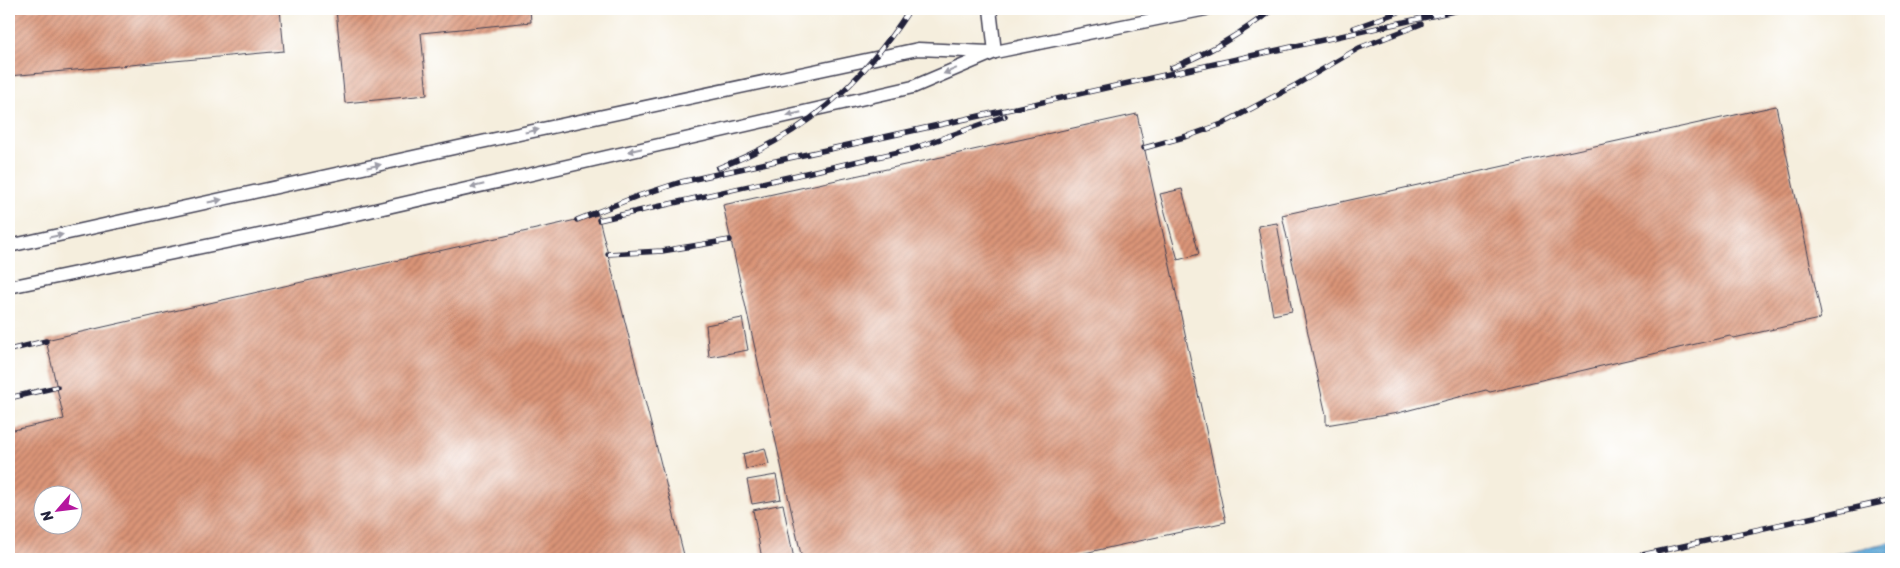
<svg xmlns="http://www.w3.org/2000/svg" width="1900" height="568" font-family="Sriracha,sans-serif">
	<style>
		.water { fill: url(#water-rules); stroke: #42668a }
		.building { fill: url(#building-hatch); fill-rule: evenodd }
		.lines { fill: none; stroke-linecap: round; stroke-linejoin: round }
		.service-casing { stroke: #424153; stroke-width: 15 }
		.service { stroke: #fff; stroke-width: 12 }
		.rail-casing { stroke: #22223b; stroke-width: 5.5 }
		.rail { stroke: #fff; stroke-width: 4; stroke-dasharray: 11; stroke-linecap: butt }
		.oneway { fill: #9c9ca7 }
	</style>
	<defs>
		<pattern id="water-rules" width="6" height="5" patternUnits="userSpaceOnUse" patternTransform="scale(1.25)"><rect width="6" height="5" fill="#62aad9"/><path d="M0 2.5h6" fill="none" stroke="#508ab1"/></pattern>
		<pattern id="building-hatch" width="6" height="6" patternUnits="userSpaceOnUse" patternTransform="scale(1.25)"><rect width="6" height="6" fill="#da9477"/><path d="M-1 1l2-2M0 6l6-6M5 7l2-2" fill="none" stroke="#b07863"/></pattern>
	</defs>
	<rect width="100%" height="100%" fill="#fff"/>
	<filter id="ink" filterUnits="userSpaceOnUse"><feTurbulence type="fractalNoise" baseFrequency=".02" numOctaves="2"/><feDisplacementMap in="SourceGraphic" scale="10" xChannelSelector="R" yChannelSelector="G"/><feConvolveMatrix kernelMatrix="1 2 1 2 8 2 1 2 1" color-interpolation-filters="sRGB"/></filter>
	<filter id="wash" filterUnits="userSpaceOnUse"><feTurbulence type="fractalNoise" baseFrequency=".0096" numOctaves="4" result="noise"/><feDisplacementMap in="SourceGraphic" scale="20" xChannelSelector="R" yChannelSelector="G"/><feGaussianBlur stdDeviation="1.12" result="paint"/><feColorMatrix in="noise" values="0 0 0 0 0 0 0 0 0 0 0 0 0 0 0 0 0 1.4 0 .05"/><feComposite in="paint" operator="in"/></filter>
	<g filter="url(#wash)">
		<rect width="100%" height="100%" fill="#f5eedd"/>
		<!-- water -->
		<path class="water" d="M1891 542V559H1813Z"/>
		<g id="blocks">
			<!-- building -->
			<g class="building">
				<path d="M9 9H280L284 51 9 76Z"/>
				<path d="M336 9H530L531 22 421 33 427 95 345 103Z"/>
				<path d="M1888 9H1891V22H1890Z"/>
				<path d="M1776 106 1821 314 1819 319 1734 338 1730 336 1490 392 1486 390 1398 413 1326 425V415L1282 215Z"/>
				<path d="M1137 114 1226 522 1057 559H802L723 205Z"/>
				<path d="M1182 189 1199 254 1178 260 1160 194Z"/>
				<path d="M598 215 685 559H9V431L64 419 46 340ZM42 496H72V526H42Z"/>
				<path d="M1277 223 1292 311 1273 315 1258 226Z"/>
				<path d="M742 318 748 350 709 357 706 325Z"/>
				<path d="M765 448 769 464 746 469 743 454Z"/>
				<path d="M776 475 781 499 752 504 747 480Z"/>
				<path d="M783 504 794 559H762L753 510Z"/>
			</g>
		</g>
	</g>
	<g filter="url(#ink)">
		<use href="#blocks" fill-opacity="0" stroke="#424153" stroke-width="1"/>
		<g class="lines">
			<!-- service casing -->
			<g class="service-casing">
				<g id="service">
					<path d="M990 9 995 52"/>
					<path d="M9 246 472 144 918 49 990 52"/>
					<path d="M9 287 322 222 913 87 995 52 1206 9"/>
				</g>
			</g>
			<!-- service -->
			<use href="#service" class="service"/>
			<!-- rail casing -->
			<g class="rail-casing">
				<g id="rail">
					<path d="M1354 28 1407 9"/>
					<path d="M1171 68C1207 54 1242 33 1273 9"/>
					<path d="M1144 148 1191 135 1222 124 1294 86 1359 48 1421 24"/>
					<path d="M718 168C803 136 861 85 910 9"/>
					<path d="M577 220 635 197 681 182 1463 9"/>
					<path d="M599 220 912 149 1005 116"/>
					<path d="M608 254 662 251 730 240"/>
					<path d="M9 350 46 341"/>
					<path d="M9 398 57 387"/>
					<path d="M1624 559 1891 500"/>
				</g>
			</g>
			<!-- rail -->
			<use href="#rail" class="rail"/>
		</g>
		<!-- one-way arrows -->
		<defs><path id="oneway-solid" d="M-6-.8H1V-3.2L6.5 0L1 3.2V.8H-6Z" transform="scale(1.25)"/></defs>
		<g class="oneway">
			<use href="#oneway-solid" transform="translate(950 71) rotate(157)"/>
			<use href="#oneway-solid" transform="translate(794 114) rotate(167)"/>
			<use href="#oneway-solid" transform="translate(532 131) rotate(-12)"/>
			<use href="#oneway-solid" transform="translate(635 150) rotate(167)"/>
			<use href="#oneway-solid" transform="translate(374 166) rotate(-12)"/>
			<use href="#oneway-solid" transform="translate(477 186) rotate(167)"/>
			<use href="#oneway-solid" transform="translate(215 201) rotate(-12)"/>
			<use href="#oneway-solid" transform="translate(56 236) rotate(-12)"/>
		</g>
	</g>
	<!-- margin -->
	<rect width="1900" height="568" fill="none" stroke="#fff" stroke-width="30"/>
	<!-- north arrow -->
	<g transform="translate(58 510) rotate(242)"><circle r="24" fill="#ffffff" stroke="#a7a7b1"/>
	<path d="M0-4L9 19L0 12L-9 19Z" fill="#b5179e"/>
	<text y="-8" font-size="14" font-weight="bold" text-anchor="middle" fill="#22223b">N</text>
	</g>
</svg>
